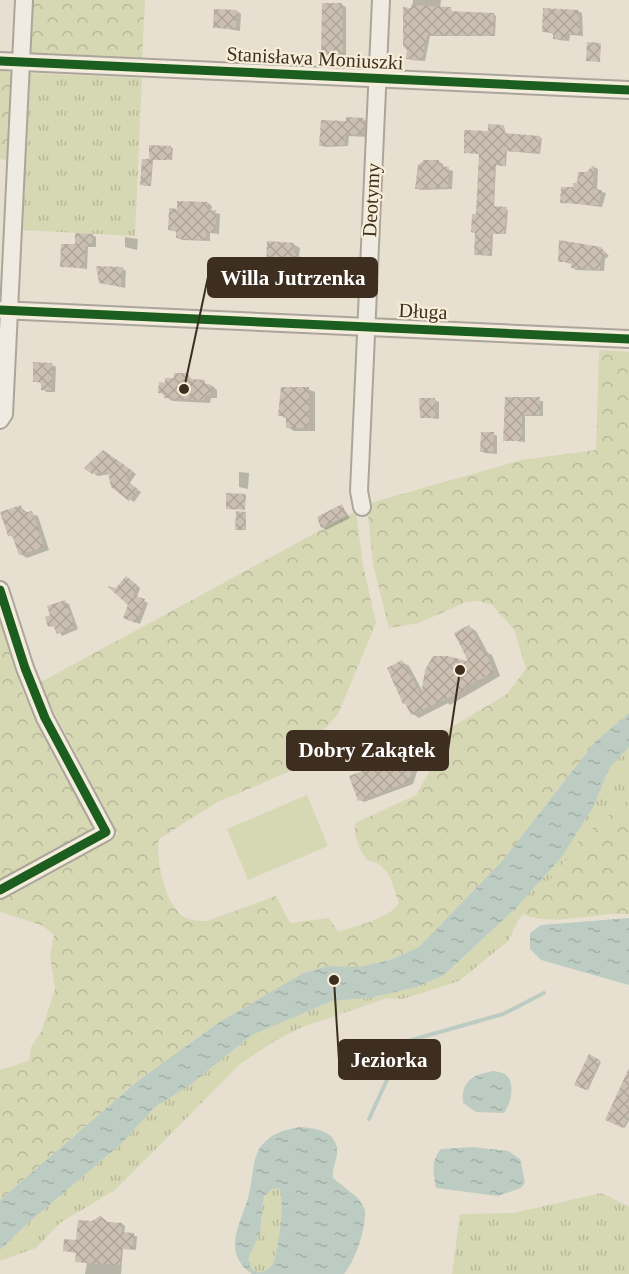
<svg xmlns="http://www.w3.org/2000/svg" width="629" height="1274" font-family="Georgia,serif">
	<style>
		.grass { fill: url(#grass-tufts) }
		.forest { fill: url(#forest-crowns) }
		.garden { fill: #d6d7b3 }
		.water { fill: url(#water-ripples); fill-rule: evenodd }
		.shadow { fill: #0003 }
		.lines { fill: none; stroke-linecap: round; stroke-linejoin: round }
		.stream { stroke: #bcccc2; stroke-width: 4 }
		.building { fill: url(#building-cross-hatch) }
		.minor-casing { stroke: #ada599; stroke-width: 20 }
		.minor { stroke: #efebe3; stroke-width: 16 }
		.cycleway-casing { stroke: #f7eed8; stroke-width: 13 }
		.cycleway { stroke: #1b5e20; stroke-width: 9 }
		.labels { text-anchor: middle; stroke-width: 4.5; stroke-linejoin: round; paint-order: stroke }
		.street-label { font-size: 20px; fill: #3d2e20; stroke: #f7eed8 }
		.leader { fill: none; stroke: #3d2e20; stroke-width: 2 }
		.callout-dot { fill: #3d2e20; stroke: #f7eed8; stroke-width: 2 }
		.callout { fill: #3d2e20; stroke: #3d2e20; stroke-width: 2 }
		.callout-label { font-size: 21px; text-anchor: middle; font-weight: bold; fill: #fff }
	</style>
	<defs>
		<pattern id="grass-tufts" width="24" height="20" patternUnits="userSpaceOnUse" patternTransform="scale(1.5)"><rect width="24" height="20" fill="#d6d7b3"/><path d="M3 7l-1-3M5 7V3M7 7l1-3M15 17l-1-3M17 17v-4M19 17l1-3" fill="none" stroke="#b9b99a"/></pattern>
		<pattern id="forest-crowns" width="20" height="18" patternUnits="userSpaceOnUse" patternTransform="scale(1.5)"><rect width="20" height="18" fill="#d6d7b3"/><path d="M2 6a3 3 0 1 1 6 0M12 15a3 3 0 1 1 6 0" fill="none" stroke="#b9b99a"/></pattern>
		<pattern id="water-ripples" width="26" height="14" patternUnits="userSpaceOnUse" patternTransform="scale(1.5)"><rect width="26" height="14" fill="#bcccc2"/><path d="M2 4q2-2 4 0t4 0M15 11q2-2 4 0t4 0" fill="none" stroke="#a2b0a6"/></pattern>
		<pattern id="building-cross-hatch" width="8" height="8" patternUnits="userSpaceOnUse" patternTransform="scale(1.5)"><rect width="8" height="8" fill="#cbbfb2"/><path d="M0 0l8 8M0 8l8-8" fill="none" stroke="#afa499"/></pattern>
	</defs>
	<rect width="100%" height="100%" fill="#e7e0d1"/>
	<!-- grass -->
	<g class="grass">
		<path d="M28 73 142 78 135 236 21 230Z"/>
		<path d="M629 747V799L579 839 575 849 519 919 508 941 459 981 403 999 387 998 300 1028 275 1041 240 1064 115 1190 60 1223 36 1248 0 1261V1250L28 1223 122 1143 155 1107 190 1085 252 1035 332 1001 370 998 416 987 444 975 517 907 561 858 593 807 610 767Z"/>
		<path d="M279 1188C285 1197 279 1249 275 1261 272 1268 267 1270 260 1274L253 1270 248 1259 260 1233 264 1196 272 1189Z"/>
		<path d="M601 1193 629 1206V1274H452L460 1214 514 1213Z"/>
	</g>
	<!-- forest -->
	<g class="forest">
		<path d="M32 0H145L142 61 29 56Z"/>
		<path d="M0 71 11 72 8 160 0 159Z"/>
		<path d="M599 350 629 352V713L595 742 503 860 419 947 390 960 359 967 327 966 303 973 218 1023 139 1080 0 1200V1070L29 1061 31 1047 41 1032 55 989 50 957 54 934 41 925 0 912V900L118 834 39 683 356 511 363 565 376 623 338 714 311 744 308 751 309 763 216 803 159 839C155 859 165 905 184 917 191 921 200 921 207 921L276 896 290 923 329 918 338 932C358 925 387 920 399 903 392 885 390 863 368 861 359 850 354 838 355 823L416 795 428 774 440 734 507 694 526 669 514 629 492 605 479 601 466 602 419 623 389 628 373 565 367 504 521 460 596 450Z"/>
		<path d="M0 622 23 693 92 820 90 834 0 883Z"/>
		<path d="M629 799V914C595 911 554 928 523 914L575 849 579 839Z"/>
	</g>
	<!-- garden -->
	<path class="garden" d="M307 795 328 846 248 880 227 829Z"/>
	<!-- water -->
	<g class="water">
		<path d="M629 713V747L610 767 593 807 561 858 517 907 444 975 416 987 370 998 332 1001 252 1035 190 1085 155 1107 122 1143 28 1223 0 1250V1200L139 1080 218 1023 303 973 327 966 359 967 390 960 419 947 503 860 595 742Z"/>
		<path d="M629 918V985L541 960 530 949V933L541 925Z"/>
		<path d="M494 1071C499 1072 506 1073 508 1077 515 1086 510 1105 504 1113L476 1112 463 1103C461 1080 474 1074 494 1071Z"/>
		<path d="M299 1127C316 1128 339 1131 337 1154 336 1162 332 1169 333 1178L359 1199 365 1210C366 1229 356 1259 344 1274H252C219 1251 243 1221 249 1194 253 1178 252 1157 262 1145 272 1133 284 1130 299 1127ZM279 1188C285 1197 279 1249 274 1261 272 1268 267 1270 260 1273L253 1270 248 1259 260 1233 264 1196 272 1189Z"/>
		<path d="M472 1147 508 1151 520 1159 525 1182 521 1188 498 1196 436 1188C433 1173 431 1160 441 1149Z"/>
	</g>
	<!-- shadow -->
	<g class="shadow">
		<path d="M413 0H441L440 8H450L453 13 493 14 496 16 495 36H430L425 61 411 60 408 58 404 28 412 9Z"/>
		<path d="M342 5 346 7V55H327L323 52Z"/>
		<path d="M237 11 241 14 240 31 215 27Z"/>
		<path d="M578 11 582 13 583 36 570 35 569 41 558 40 554 38V34L543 31Z"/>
		<path d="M363 119 368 122 367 137 349 136 348 146 325 147 321 145 347 123Z"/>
		<path d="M504 126 506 135 542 138 540 154 507 151 506 166 496 165 494 208 508 210 506 234H493L492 256 478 255 481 154 465 152 489 133Z"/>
		<path d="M151 146 173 148 172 160H153L151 186 143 185 150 161Z"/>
		<path d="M425 161 439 162 443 164V168L453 171 452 189 420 190 416 188Z"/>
		<path d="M594 167 598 169 597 191 606 193 602 207 562 202Z"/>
		<path d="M208 203 212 206 211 212 220 214 219 234 210 233V241L182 240 178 238 177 232 170 230Z"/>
		<path d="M92 235 96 237V247H88L87 269 61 266 76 245Z"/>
		<path d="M125 237 138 239 137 250 125 247Z"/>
		<path d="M293 244 300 248 299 256 310 268 321 272 320 294 299 293 292 289 290 274 267 264Z"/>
		<path d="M601 248 609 256 605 259 604 271 576 270 572 267V264L560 261Z"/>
		<path d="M122 268 126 271 125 288 100 282Z"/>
		<path d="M52 365 56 367 55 392H47L42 389 43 384 34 381Z"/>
		<path d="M186 375 195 381 211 385 217 390V398H211L210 403 172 401 160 392 166 384Z"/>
		<path d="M308 389 315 392V431H294L287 427V419L280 415Z"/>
		<path d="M506 399 543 401V416H525V442L505 440Z"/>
		<path d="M435 400 439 402V419L421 417Z"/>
		<path d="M493 434 497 436V454L485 453 481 451Z"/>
		<path d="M107 454 136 474 129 484 141 492 134 502 112 486 110 474 98 476 93 473Z"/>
		<path d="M239 472 249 473 248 489 239 487Z"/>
		<path d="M342 506 350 518 326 530 322 527Z"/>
		<path d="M20 507 28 513 38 516 49 550 27 558 20 554 14 538 9 535Z"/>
		<path d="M246 513V530H238L237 529Z"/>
		<path d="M131 580 140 588 137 598 148 603 140 624 129 620 130 604 117 589Z"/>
		<path d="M65 602 69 604 78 629 62 636 56 627 49 626 52 616Z"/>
		<path d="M469 627 476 631 488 653 492 655 500 676 450 705 448 703 419 718 413 714 404 702 402 662 409 666 423 692 471 663Z"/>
		<path d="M407 761 418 769 413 784 364 802 360 800Z"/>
		<path d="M590 1056 601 1062 588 1090 576 1084Z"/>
		<path d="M629 1074V1120L625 1128 607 1119Z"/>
		<path d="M108 1224H122L125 1226 124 1234 137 1236 136 1250 123 1249 121 1274H85L87 1263 77 1261V1253L65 1251Z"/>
	</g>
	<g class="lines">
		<!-- stream -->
		<path class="stream" d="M369 1119 402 1047 408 1041 503 1014 544 993"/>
	</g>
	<!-- building -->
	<g class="building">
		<path d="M322 3H342L343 54 321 53Z"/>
		<path d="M411 5 451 7 450 11 494 13 493 36 427 35 422 60 406 59 407 50 403 46V7L411 8Z"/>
		<path d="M543 8 578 10 580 34H566L565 39H553V33L542 32Z"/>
		<path d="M214 9 237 10 236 29 213 28Z"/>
		<path d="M587 42 601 43 600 62 586 61Z"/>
		<path d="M346 117 364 118 363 135 345 134V145L319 146 321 120 346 121Z"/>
		<path d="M488 124 504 125V133L540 136 539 153 505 151V166L495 165 493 206 507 207 504 234H491L490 255H474L475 233 471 232 472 214H476L479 154 464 153V130L488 131Z"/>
		<path d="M149 145 171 146V160H152L150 186 140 185 142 159H149Z"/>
		<path d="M424 160H439V166L449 167 448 187 415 189 418 165Z"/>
		<path d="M594 165 593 189 602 190 598 205 560 203 561 187H573V183H577L578 172H586Z"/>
		<path d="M177 201 208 202 207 211 216 210 215 232H206L207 240 176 238V231L168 230 169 208 177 209Z"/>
		<path d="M75 233 93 234 92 246H85L84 268 60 267 61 244H75Z"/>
		<path d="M559 240 601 247 606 254 601 257 600 270 571 268V262H558Z"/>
		<path d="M267 241 294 243 293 251 307 266 315 267 314 291 291 290 288 274 281 268 276 269V265H266Z"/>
		<path d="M96 266 123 267 121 287 99 283Z"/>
		<path d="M33 362 52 363 51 390H41V382H33Z"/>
		<path d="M174 373H187L191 379 205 380V385H211L210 395H204V400L164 398V393H158L159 382 165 383V378H174Z"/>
		<path d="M281 387H309V428H286V416H278Z"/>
		<path d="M505 397H540V415H522V441H503Z"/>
		<path d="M419 398H435V418H420Z"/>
		<path d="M481 432H494L493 452H480Z"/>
		<path d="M103 450 133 471 126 480 138 489 129 501 111 487 108 472 92 474 84 468Z"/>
		<path d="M226 493 246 494 245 510 226 509Z"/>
		<path d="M342 504 347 515 321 528 317 517Z"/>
		<path d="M21 505 23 513 32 511 44 547 19 555 12 535 8 536 0 512Z"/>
		<path d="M236 511 246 512 245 530H235Z"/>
		<path d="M126 576 137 585 133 595 145 599 136 623 123 618 128 605 107 586 116 588Z"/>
		<path d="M65 600 75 627 57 634 53 625 48 627 45 617 50 615 47 606Z"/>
		<path d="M469 625 483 651 485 650 494 673 464 687 465 690 411 715 405 703 403 704 387 668 402 660 421 695 425 670 433 656H447L468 661 454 633Z"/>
		<path d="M396 758 408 759 414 766 409 782 358 801 349 776Z"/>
		<path d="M589 1054 600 1060 586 1090 574 1085Z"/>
		<path d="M629 1068V1116L623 1128 605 1120Z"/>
		<path d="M100 1216 108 1222 122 1223V1232L134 1233 133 1249H121L120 1265 75 1262 76 1252 63 1251 64 1239 76 1240 78 1220 92 1221Z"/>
	</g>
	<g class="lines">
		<!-- minor casing -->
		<g class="minor-casing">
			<g id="minor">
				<path d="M0 61 629 90"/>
				<path d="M0 310 629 339"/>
				<path d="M0 420 4 414 24 0"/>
				<path d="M362 507 359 491 381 0"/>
				<path d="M0 590 25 668 45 718 106 832 0 890"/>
			</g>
		</g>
		<!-- minor -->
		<use href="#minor" class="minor"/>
		<!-- cycleway casing -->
		<g class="cycleway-casing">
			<g id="cycleway">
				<path d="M0 61 629 90"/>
				<path d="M0 310 629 339"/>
				<path d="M0 590 25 668 45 718 106 832 0 890"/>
			</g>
		</g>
		<!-- cycleway -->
		<use href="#cycleway" class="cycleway"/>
	</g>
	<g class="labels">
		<!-- street labels -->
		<g class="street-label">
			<text transform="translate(315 58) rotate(3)" y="7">Stanisława Moniuszki</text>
			<text transform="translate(371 200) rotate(-87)" y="7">Deotymy</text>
			<text transform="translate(423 311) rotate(3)" y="7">Długa</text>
		</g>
	</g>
	<!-- callouts -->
	<path class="leader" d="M184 389L208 277M460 670L448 750M334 980L339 1060"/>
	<g class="callout-dot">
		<circle cx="184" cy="389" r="6"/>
		<circle cx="460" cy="670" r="6"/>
		<circle cx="334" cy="980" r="6"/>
	</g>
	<g class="callout">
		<rect x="208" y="258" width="169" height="39" rx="6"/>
		<rect x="287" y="731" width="161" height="39" rx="6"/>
		<rect x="339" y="1040" width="101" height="39" rx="6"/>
	</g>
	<g class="callout-label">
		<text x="293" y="285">Willa Jutrzenka</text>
		<text x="367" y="757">Dobry Zakątek</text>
		<text x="389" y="1067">Jeziorka</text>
	</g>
</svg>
